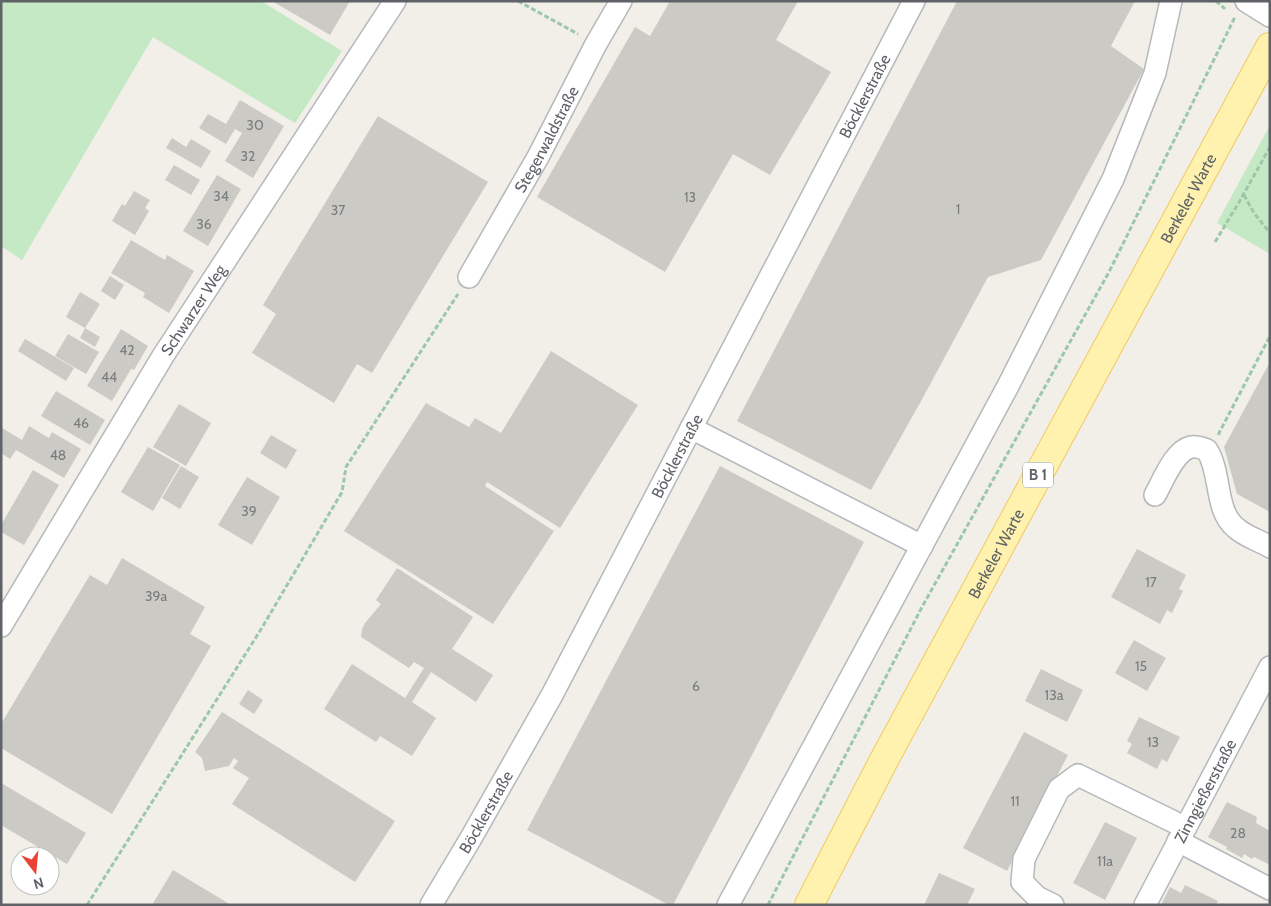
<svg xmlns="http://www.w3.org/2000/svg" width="1271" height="906" font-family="Cabin,sans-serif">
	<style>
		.green { fill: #c5e8c5 }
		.building { fill: #cccac5 }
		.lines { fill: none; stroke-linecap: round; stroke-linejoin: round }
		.minor-casing { stroke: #b5b8bc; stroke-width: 24 }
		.major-casing { stroke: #f2c960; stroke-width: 30 }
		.path { stroke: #9cc7a9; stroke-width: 3; stroke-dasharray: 5 2.5; stroke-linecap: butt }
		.minor { stroke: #fff; stroke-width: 21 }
		.major { stroke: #fff2af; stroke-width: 28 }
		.labels { text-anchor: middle; stroke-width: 5; stroke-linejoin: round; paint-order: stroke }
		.number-label { font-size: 14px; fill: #7a7d7f }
		.shield { fill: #fff; stroke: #8f9295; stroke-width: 1 }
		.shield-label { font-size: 15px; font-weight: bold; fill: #5f6368 }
		.street-label { font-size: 16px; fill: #5f6368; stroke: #fff }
	</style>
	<rect width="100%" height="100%" fill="#f1efe8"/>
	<!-- green -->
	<g class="green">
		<path d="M1 1H261L342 51 295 123 153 37 22 260 1 246Z"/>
		<path d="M1270 125V254L1217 223Z"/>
	</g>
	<!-- building -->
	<g class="building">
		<path d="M272 1H350L330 35Z"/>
		<path d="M670 1H798L776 40 831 72 770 175 733 154 665 272 537 197 635 27 650 36Z"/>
		<path d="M957 1H1135L1111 46 1144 69 1041 260 988 277 920 403 871 490 737 421Z"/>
		<path d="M240 100 284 126 253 178 225 161 242 133 235 129 226 144 199 128 208 114 226 124Z"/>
		<path d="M378 116 488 182 372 373 357 364 334 403 252 353 276 314 263 305Z"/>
		<path d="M172 138 186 147 191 139 211 151 201 168 166 148Z"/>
		<path d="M174 165 200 180 191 195 165 180Z"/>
		<path d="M217 175 241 189 208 246 183 231Z"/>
		<path d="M134 191 150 200 145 208 149 211 135 235 112 221 122 204 125 206Z"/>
		<path d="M131 240 165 260 167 255 194 271 169 313 143 297 145 293 111 273Z"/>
		<path d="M110 276 124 285 115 300 101 291Z"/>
		<path d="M80 292 100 304 85 328 100 337 95 347 80 338 85 328 66 317Z"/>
		<path d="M121 329 148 346 134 370 131 369 112 401 87 386Z"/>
		<path d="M68 334 99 352 86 374 55 356Z"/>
		<path d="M25 339 74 368 66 381 18 351Z"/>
		<path d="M551 351 638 405 560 528 487 482 485 486 554 531 493 624 344 531 426 403 469 427 475 418 501 433Z"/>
		<path d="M1270 362V512L1237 494 1224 447Z"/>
		<path d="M56 391 105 420 90 445 41 416Z"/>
		<path d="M179 404 211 423 186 466 153 447Z"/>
		<path d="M29 426 49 438 52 432 81 449 64 478 16 450 10 459 1 453 2 428 22 440Z"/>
		<path d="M271 435 297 450 286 469 260 453Z"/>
		<path d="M148 447 180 465 153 511 121 492Z"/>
		<path d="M181 466 199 477 180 509 162 498Z"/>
		<path d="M720 466 864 542 673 905H669L527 830Z"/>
		<path d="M33 470 59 485 24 545 1 532V525Z"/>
		<path d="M247 477 280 497 252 545 218 525Z"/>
		<path d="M1137 549 1186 575 1179 589 1183 591 1172 613 1167 610 1160 624 1111 597Z"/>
		<path d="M122 558 205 607 190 634 211 646 112 814 1 748V724L90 575 107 585Z"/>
		<path d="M397 568 473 617 452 649 493 675 476 702 431 672 412 702 436 718 412 756 380 736 376 742 324 709 352 664 405 698 424 668 414 662 409 668 361 637 362 629 365 623 381 604 376 600Z"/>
		<path d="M1134 640 1166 658 1147 691 1115 673Z"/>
		<path d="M1041 669 1083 690 1067 722 1025 701Z"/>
		<path d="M248 690 263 700 254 714 239 704Z"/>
		<path d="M222 712 395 821 355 882 232 804 249 778 233 768 238 761 234 758 229 766 205 771 202 758 195 752Z"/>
		<path d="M1139 717 1180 737 1167 762 1162 759 1157 769 1127 753 1132 744 1127 741Z"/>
		<path d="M1024 732 1068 755 1007 871 963 848Z"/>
		<path d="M1 783 86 833 67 864 1 825Z"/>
		<path d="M1227 802 1257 817 1256 823 1270 831V865L1254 857 1252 859 1244 854 1242 858 1226 849 1227 847 1208 837Z"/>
		<path d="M1105 822 1137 838 1105 900 1073 883Z"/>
		<path d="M173 870 231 905H152Z"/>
		<path d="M939 873 975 889 967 905H924Z"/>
		<path d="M1185 885 1218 901 1216 905H1161L1170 887 1181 893Z"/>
	</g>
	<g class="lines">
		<!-- minor casing -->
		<g class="minor-casing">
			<g id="minor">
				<path d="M1246 1 1270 16"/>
				<path id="s1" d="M469 277 538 157 596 44 621 1"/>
				<path d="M691 428 922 546"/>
				<path d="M1155 495C1163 481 1174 451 1191 447 1196 446 1202 448 1207 450 1222 474 1214 510 1236 528 1246 537 1259 540 1270 547"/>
				<path id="s2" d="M1 626 163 356 395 1"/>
				<path d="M1178 841 1270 889"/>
				<path id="s3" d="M431 905 471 838 552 695 914 1"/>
				<path d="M728 905 1008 386 1113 179 1155 73 1171 1"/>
				<path d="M1053 905 1037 897 1022 882 1024 859 1059 789 1078 775 1172 821 1185 828"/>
				<path id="s4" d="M1145 905 1270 667"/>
			</g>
		</g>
		<!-- major casing -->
		<g class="major-casing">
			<g id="major">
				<path id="s5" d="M809 905 884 760 1270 47"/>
			</g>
		</g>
		<!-- path -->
		<g class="path">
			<path d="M518 1 578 34"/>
			<path d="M1216 1 1225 9"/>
			<path d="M1244 195 1254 213 1270 233"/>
			<path d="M1215 242 1238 204 1270 147"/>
			<path d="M1219 435V433L1270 336"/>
			<path d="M87 905 260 631 342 492 346 467 458 294"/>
			<path d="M768 905 922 607 1109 272 1235 17"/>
		</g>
		<!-- minor -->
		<use href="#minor" class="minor"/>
		<!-- major -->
		<use href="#major" class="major"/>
	</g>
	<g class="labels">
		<!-- number labels -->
		<g class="number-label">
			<text x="255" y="130">30</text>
			<text x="248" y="161">32</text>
			<text x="221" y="201">34</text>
			<text x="690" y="202">13</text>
			<text x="958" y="214">1</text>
			<text x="338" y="215">37</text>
			<text x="204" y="229">36</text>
			<text x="127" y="355">42</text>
			<text x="109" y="382">44</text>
			<text x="81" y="428">46</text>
			<text x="58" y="460">48</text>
			<text x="249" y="516">39</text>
			<text x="1151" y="587">17</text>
			<text x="156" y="601">39a</text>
			<text x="1141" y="671">15</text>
			<text x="696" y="691">6</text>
			<text x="1054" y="700">13a</text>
			<text x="1153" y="747">13</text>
			<text x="1015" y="806">11</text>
			<text x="1238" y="838">28</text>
			<text x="1105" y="866">11a</text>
		</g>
		<!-- shield labels -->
		<rect class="shield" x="1023" y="462.5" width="30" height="25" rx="4"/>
		<g class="shield-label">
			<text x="1038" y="480">B 1</text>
		</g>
		<!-- street labels -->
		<g class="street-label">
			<text dy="6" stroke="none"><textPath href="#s3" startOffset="918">Böcklerstraße</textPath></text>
			<text dy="6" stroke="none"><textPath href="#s1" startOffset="158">Stegerwaldstraße</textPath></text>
			<text dy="6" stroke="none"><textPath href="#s5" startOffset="802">Berkeler Warte</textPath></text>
			<text dy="6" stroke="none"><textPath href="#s2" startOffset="370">Schwarzer Weg</textPath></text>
			<text dy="6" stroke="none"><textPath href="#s3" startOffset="512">Böcklerstraße</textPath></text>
			<text dy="6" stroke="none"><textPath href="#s5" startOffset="398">Berkeler Warte</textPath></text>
			<text dy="6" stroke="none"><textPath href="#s4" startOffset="129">Zinngießerstraße</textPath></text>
			<text dy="6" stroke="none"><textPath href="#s3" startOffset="108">Böcklerstraße</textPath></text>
		</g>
	</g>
	<!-- border -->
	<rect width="1271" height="906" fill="none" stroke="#5f6368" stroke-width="5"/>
	<!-- north arrow -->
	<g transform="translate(35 871) rotate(164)"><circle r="24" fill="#ffffff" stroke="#bfc1c3"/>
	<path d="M0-4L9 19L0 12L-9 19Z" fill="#ea4335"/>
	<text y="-8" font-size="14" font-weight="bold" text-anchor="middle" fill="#5f6368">N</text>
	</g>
</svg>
